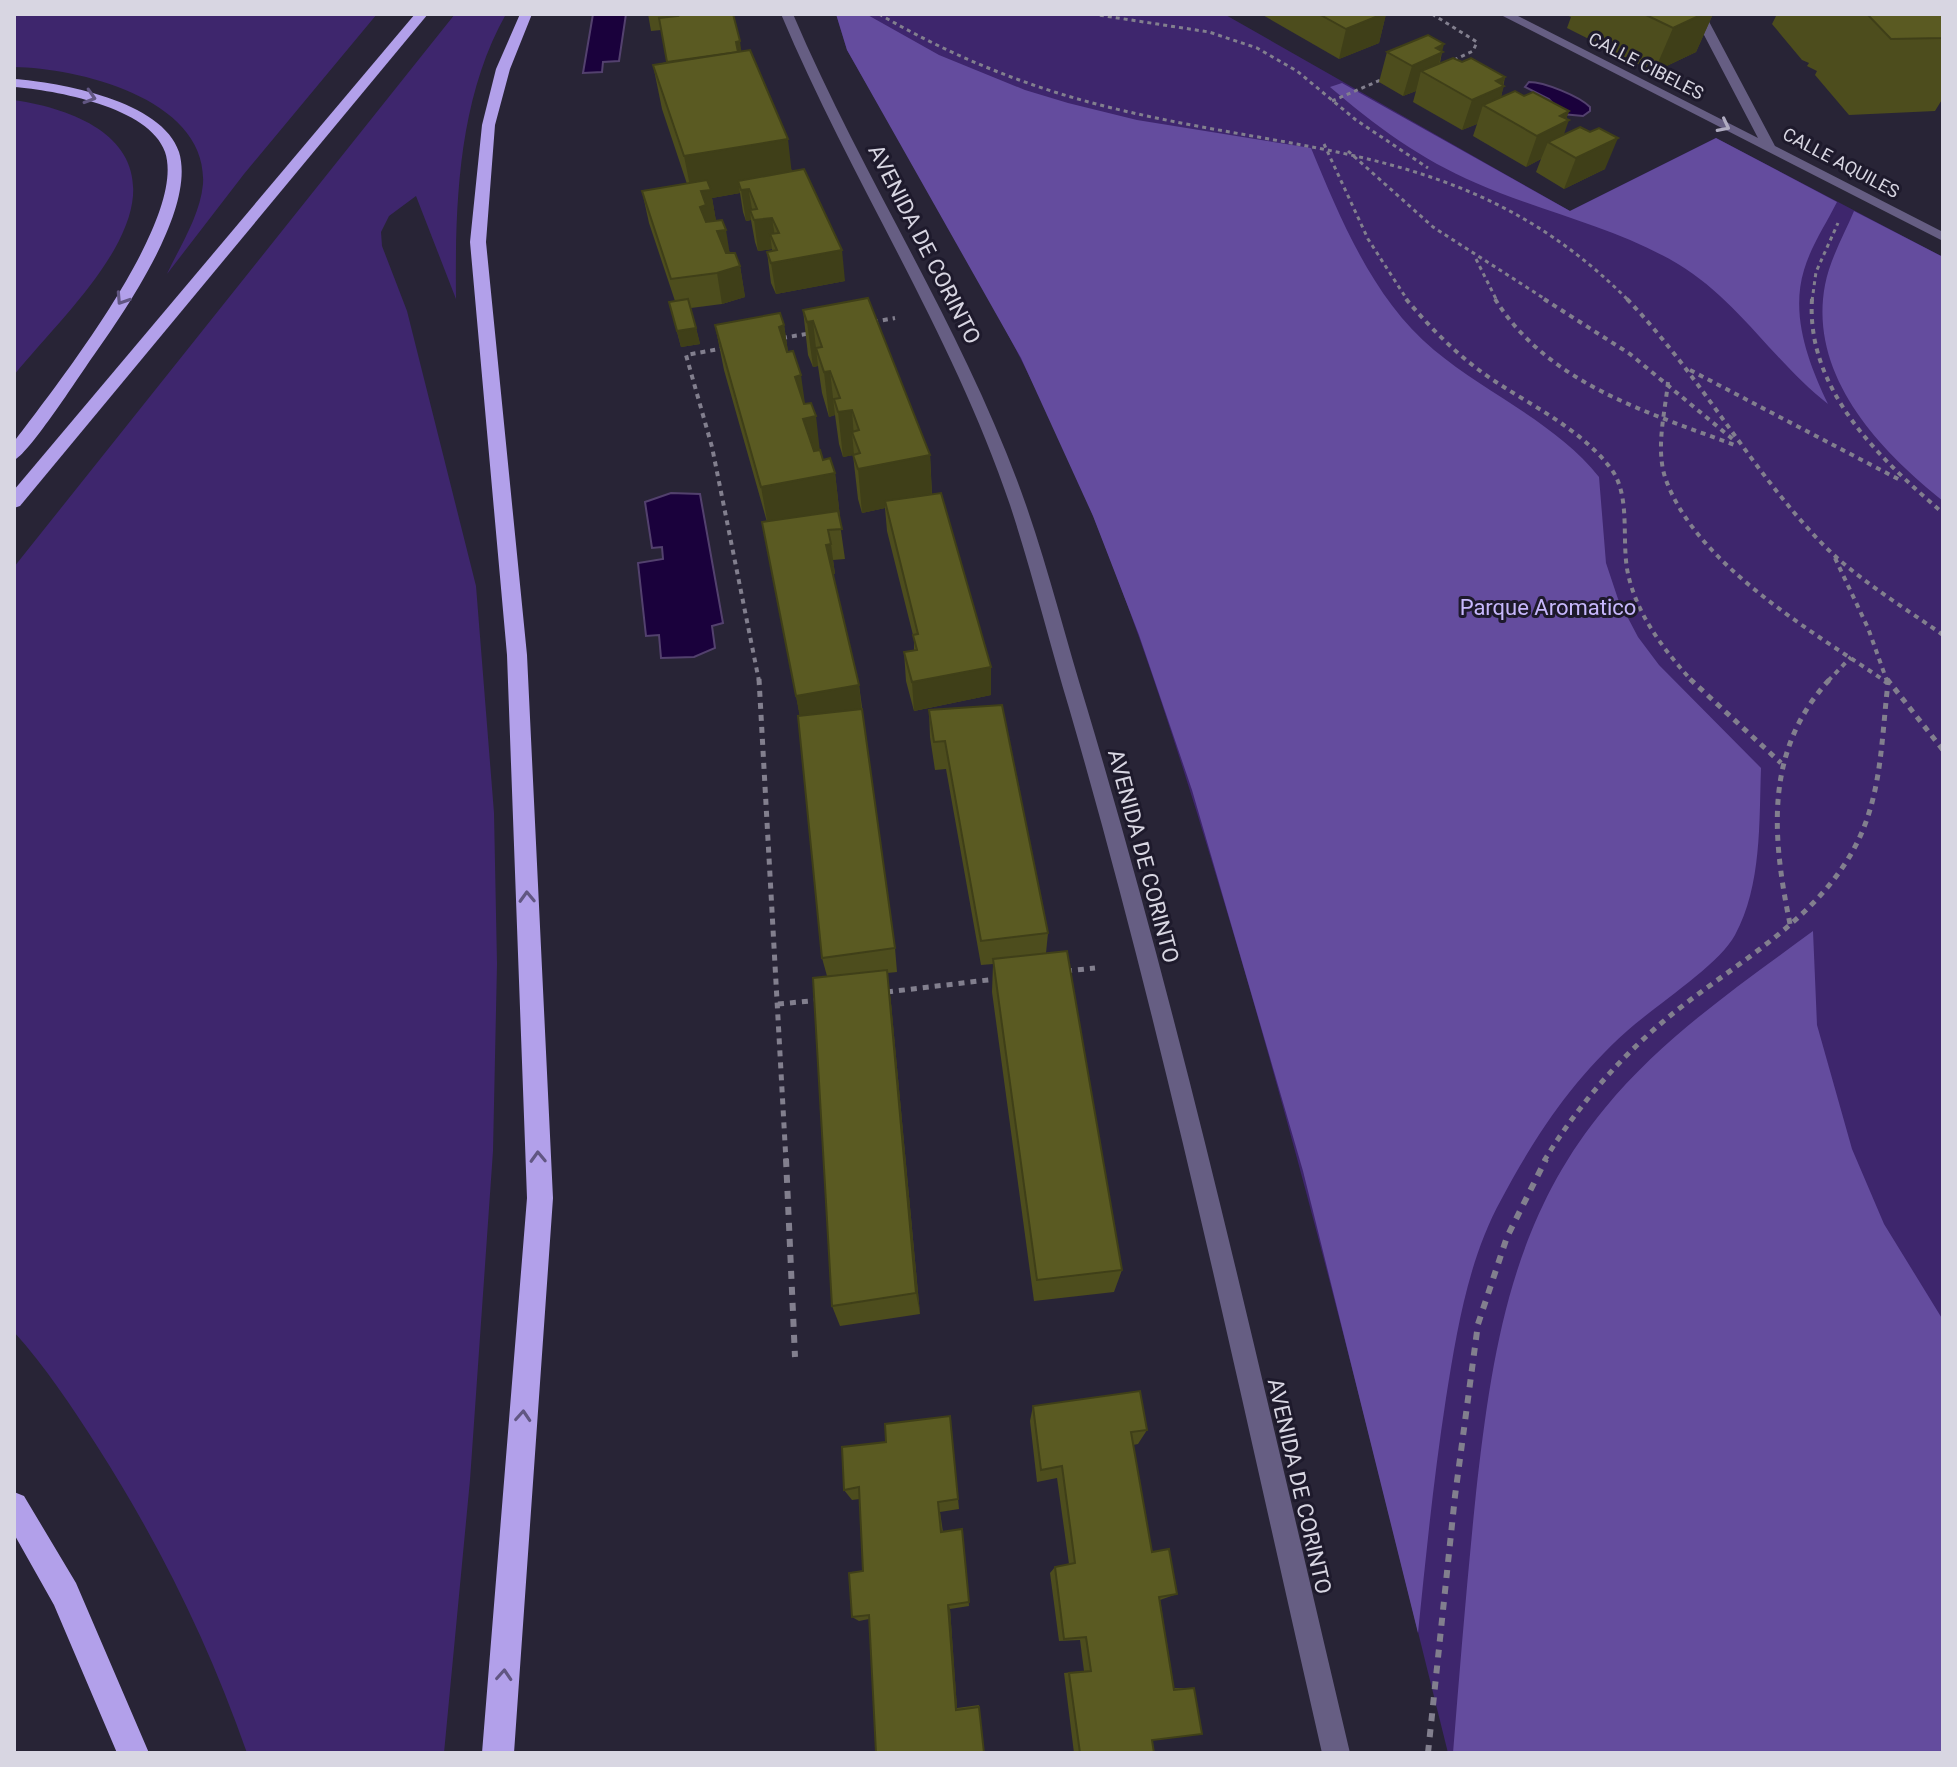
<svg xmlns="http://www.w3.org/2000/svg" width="1957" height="1767" font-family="Roboto,sans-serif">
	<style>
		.green { fill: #3e266d }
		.forest { fill: #644c9e }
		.water { fill: #1a013c; stroke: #53416e; stroke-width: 2 }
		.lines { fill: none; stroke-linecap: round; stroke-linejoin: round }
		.path-far3 { stroke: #827f8e; stroke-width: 3; stroke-dasharray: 4 4; stroke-linecap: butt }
		.path-far2 { stroke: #827f8e; stroke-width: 4; stroke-dasharray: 5 5; stroke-linecap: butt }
		.path-far1 { stroke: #827f8e; stroke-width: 5; stroke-dasharray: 6 6; stroke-linecap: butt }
		.path { stroke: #827f8e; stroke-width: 6; stroke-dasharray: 8 8; stroke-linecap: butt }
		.minor { fill: #665e83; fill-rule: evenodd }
		.trunk { fill: #b2a0ea; fill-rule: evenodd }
		.wall { fill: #4d4d1d }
		.shaded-wall { fill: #3f3f18 }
		.building { fill: #5a5a22; stroke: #3f3f18; stroke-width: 2 }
		.oneway { stroke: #615682 }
		.oneway2 { stroke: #b0acc1 }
		.labels { text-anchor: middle; stroke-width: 6; stroke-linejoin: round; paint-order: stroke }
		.far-street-label { font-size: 18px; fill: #d8d6e2; stroke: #1e1a2c }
		.street-label { font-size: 22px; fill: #d8d6e2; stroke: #1e1a2c }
		.park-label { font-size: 22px; fill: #c7b8fc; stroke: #1e1a2c }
	</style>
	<rect width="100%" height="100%" fill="#282436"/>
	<!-- green -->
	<g class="green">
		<path d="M14 14H377L244 174 167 274C180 246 200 216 203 184 208 99 79 68 14 67Z"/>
		<path d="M455 14H506C458 99 455 204 456 299L416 196 389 216 381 232 382 246 407 311 476 586 494 813 497 964 493 1151 470 1480 444 1753H247C209 1644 159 1543 97 1446 72 1407 45 1366 14 1332V567Z"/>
		<path d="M836 14H1224L1570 211 1716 138 1943 257V1753H1448C1382 1487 1318 1222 1241 959 1197 810 1152 662 1094 518 1028 354 935 203 847 50Z"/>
		<path d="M14 100C100 113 168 156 114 250 88 295 47 335 14 375Z"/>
	</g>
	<!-- forest -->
	<g class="forest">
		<path d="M836 14H866L939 55 1025 90 1068 103 1137 120 1311 148C1341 220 1373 299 1434 350 1487 394 1556 423 1599 477L1606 563 1618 599 1638 637 1659 665 1761 768C1759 822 1762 885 1735 935 1719 965 1656 1005 1627 1031 1573 1079 1535 1136 1501 1200 1468 1260 1457 1330 1446 1398 1434 1476 1426 1554 1418 1633L1303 1171 1192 790 1139 635 1093 516 1021 358 847 50Z"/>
		<path d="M1342 83 1570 211 1716 138 1837 202C1826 224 1811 246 1804 270 1790 316 1809 364 1828 404 1774 362 1738 300 1678 264 1616 227 1542 212 1476 183 1422 160 1374 125 1330 87Z"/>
		<path d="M1854 211 1943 257V501C1879 450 1808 375 1825 285 1830 259 1844 235 1854 211Z"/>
		<path d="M1813 931 1817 1025 1852 1149 1884 1224 1943 1320V1753H1453C1460 1666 1467 1580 1476 1493 1492 1352 1511 1221 1605 1108 1663 1037 1740 985 1813 931Z"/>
	</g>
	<!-- water -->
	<g class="water">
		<path d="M593 14H626L619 61 603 62 602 72 583 73Z"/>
		<path d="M1529 82C1544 82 1579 96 1590 107V111L1583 116 1562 114 1549 99 1525 87Z"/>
		<path d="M671 493 700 494 723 623 712 626 715 648 694 657 661 658 659 635 646 636 638 563 663 559 662 547 652 548 645 502Z"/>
	</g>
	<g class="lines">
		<!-- path-far3 -->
		<g class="path-far3">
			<path d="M879 14C951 56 1027 87 1108 107 1306 156 1473 143 1629 301"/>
			<path d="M1092 14 1209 32 1257 48 1297 71 1356 120 1428 168"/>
			<path d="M1432 14 1477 42 1473 51 1450 62"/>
			<path d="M1332 101 1383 79"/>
			<path d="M1324 144 1368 239 1408 301"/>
			<path d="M1348 151 1433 227 1548 301"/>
			<path d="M1476 259 1497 301"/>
			<path d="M1812 301 1816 272 1838 223"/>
		</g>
		<!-- path-far2 -->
		<g class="path-far2">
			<path d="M1406 299C1433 331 1461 359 1496 382 1536 408 1583 431 1612 470 1632 499 1620 545 1629 578 1639 618 1665 651 1692 681"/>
			<path d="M1495 299C1549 385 1648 412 1737 446"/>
			<path d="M1544 299 1630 354 1735 441"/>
			<path d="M1627 299C1697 372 1745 460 1813 534 1851 576 1898 603 1943 635"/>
			<path d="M1812 299C1806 390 1880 459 1943 513"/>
			<path d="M873 322 895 318"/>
			<path d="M782 338 812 333"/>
			<path d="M725 348 686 355 712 447 759 681"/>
			<path d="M1690 370 1900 480"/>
			<path d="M1668 382C1665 413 1655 450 1666 480 1697 565 1813 632 1885 681"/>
			<path d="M1835 558 1868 628 1887 681"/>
			<path d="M1828 681 1851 657"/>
		</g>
		<!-- path-far1 -->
		<g class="path-far1">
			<path d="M759 679 786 1161"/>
			<path d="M1690 679 1781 763"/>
			<path d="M1887 679 1943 750"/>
			<path d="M1790 924C1772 836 1764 750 1830 679"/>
			<path d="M1066 971 1095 968"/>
			<path d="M887 992 996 979"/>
			<path d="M778 1004 821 1000"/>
			<path d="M1544 1161C1578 1105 1621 1056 1671 1015 1739 960 1826 916 1862 832 1882 785 1882 733 1888 683L1882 679"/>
		</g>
		<!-- path -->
		<g class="path">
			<path d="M786 1159 795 1357"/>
			<path d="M1428 1753 1455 1496 1478 1324 1507 1237 1546 1159"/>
		</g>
		<!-- minor -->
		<g class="minor">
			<path d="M781 14H793C864 181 966 333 1026 505 1049 571 1066 640 1087 708 1190 1052 1267 1403 1350 1753H1322C1242 1404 1169 1052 1069 708 1049 641 1032 572 1010 505 952 333 851 181 781 14Z"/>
			<path d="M1499 14H1514L1758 138 1693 14H1705L1775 146 1943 232V241Z"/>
		</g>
		<!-- trunk -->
		<g class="trunk">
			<path d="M415 14H428L20 506 14 508V490Z"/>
			<path d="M520 14H532L510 69 495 125 486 242 527 655 553 1198 514 1753H482L527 1198 507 655 470 242 482 125 496 69Z"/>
			<path d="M14 79C59 82 163 101 179 152 197 211 120 318 87 365 76 381 27 456 14 460V442C55 387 188 220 165 152 150 107 54 90 14 87Z"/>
			<path d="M14 1492 24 1496 76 1583 149 1753H117L54 1605 14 1534Z"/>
		</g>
	</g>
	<!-- wall -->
	<g class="wall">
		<path d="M648 14H733L741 51 792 171 845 281 776 294 771 283 767 252 772 251V249L758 251 755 242 751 220 746 221 743 212 740 193 712 198 716 221 730 253 740 266 745 297 722 304 691 308 700 344 681 347 669 302 675 301 649 223 642 191 687 184 662 109 653 65 667 62 661 30 651 31Z"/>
		<path d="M1261 14H1386L1379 43 1339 59Z"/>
		<path d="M1564 14H1713L1696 52 1654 72 1567 28 1571 17Z"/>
		<path d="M1777 14H1943V98L1935 111 1849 115 1815 75 1817 71 1807 66 1809 63 1802 60 1772 24Z"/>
		<path d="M1387 52H1442L1440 63 1462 62 1505 77 1501 98 1524 96 1569 111 1566 119 1564 134 1605 169 1564 189 1536 172 1541 159 1526 167 1473 136 1477 124 1462 130 1413 102 1416 91 1403 96 1379 82Z"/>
		<path d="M803 310 930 455 932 494 991 695 914 711 906 681 904 652 914 650V639L887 531 885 508 862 513 858 499 853 455 843 457 839 444 835 415 829 417 822 393 818 366 813 367 808 355Z"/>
		<path d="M715 325H784L788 352 823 460 835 473 840 517H839L845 559 833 560 835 574H833L859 685 895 948 897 972 887 973 891 1003 920 1314 840 1326 832 1306 827 976 822 958 800 716 762 522H767L724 370Z"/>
		<path d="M929 710 1048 933 1046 953 1122 1270 1114 1292 1034 1301 992 992 993 964 981 965 946 769 935 770 930 737Z"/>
		<path d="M1033 1406 1147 1430 1138 1444 1133 1445 1152 1552 1177 1594 1160 1600 1174 1688H1194L1152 1740 1154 1753H1074L1064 1673 1084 1671 1080 1640 1059 1641 1050 1573 1055 1567 1069 1564 1057 1478 1037 1482 1030 1421Z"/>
		<path d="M950 1416 959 1509 940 1512 943 1532 962 1529 969 1606 950 1609 957 1708 979 1705 984 1753 869 1619 859 1621 852 1617 863 1571 860 1499 852 1500 844 1490 886 1442Z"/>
	</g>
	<!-- shaded-wall -->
	<g class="shaded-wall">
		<path d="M1383 14H1386L1379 43 1339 59 1346 29Z"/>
		<path d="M1703 14H1713L1696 52 1654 72 1673 28Z"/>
		<path d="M740 41 744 72 736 42Z"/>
		<path d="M1444 44 1435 79 1421 71 1416 91 1403 96 1412 66 1436 48Z"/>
		<path d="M1505 77 1502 87 1504 86 1496 112 1483 105 1477 124 1462 130 1472 100 1496 81Z"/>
		<path d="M1569 111 1565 122 1569 120 1559 148 1548 142 1541 159 1526 167 1537 136 1560 116Z"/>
		<path d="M1618 138 1605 169 1564 189 1576 158Z"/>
		<path d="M788 139 793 184 749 192 754 220 750 210 751 220 746 221 741 190 738 181 740 193 712 198 716 221 712 236 693 201 684 156Z"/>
		<path d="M772 218 777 249 770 234 772 249 758 251 754 220Z"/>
		<path d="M726 230 731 261 723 262 717 231Z"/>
		<path d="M842 250 845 281 776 294 771 263Z"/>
		<path d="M740 266 745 297 722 304 717 273Z"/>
		<path d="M813 321 818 366 813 367 807 322Z"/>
		<path d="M784 325 791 371 779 327Z"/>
		<path d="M696 328 700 344 681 347 677 331Z"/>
		<path d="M830 371 835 415 829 417 824 372Z"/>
		<path d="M801 375 807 418 816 416 821 461 810 464 795 377Z"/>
		<path d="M852 410 854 438 852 432 854 455 843 457 838 412Z"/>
		<path d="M930 455 932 499 885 501V508L862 513 858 469Z"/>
		<path d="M835 473 840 517 769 531 761 487Z"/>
		<path d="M831 544 835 574 830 575 826 545Z"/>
		<path d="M991 667V695L914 711 912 682Z"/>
		<path d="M859 685 862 713 801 724 796 696Z"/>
		<path d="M887 970 891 1003 920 1314 916 1293Z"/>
		<path d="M948 1605 950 1609 957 1708 956 1710Z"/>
	</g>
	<!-- building -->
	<g class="building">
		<path d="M677 14H733L740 41 736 42 738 52 667 62 659 18 678 16Z"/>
		<path d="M1319 14H1383L1346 29Z"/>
		<path d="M1644 14H1703L1673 28Z"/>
		<path d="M1867 14H1943V38L1891 39Z"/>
		<path d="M1428 35 1444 44 1436 48 1443 52 1412 66 1387 52Z"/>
		<path d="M750 50 788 139 684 156 653 65Z"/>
		<path d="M1453 58 1462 62 1471 58 1505 77 1496 81 1504 86 1472 100 1421 71Z"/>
		<path d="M1515 91 1524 96 1533 92 1569 111 1560 116 1569 120 1537 136 1483 105Z"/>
		<path d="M1580 127 1590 132 1599 128 1618 138 1576 158 1548 142Z"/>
		<path d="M804 169 842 250 771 263 767 252 777 250 770 234 779 233 772 218 754 220 750 210 757 209 749 189 741 190 738 181Z"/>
		<path d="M707 180 711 190 701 191 706 205 700 207 706 222 722 220 726 230 717 231 726 253H735L740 266 717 273 671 279 642 191Z"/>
		<path d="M868 298 930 455 858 469 853 455 860 453 852 432 859 430 852 410 838 412 834 399 840 398 830 371 824 372 816 348 822 347 813 321 807 322 803 310Z"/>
		<path d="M688 299 696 328 677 331 669 302Z"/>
		<path d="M780 313 784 325 779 327 787 352 793 351 801 375 795 377 804 404 811 403 816 416 803 419 814 451 820 450 823 460 830 458 835 473 761 487 715 325Z"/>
		<path d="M941 493 991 667 912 682 904 652 917 650 913 635 918 634 885 501Z"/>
		<path d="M838 511 842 529 828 530 831 544 826 545 859 685 796 696 762 522Z"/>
		<path d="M1002 705 1048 933 981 941 945 741 934 742 929 710Z"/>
		<path d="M862 709 895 948 822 958 798 716Z"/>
		<path d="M1067 951 1122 1270 1037 1280 993 959Z"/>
		<path d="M887 970 916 1293 832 1306 813 978Z"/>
		<path d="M1140 1391 1147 1430 1131 1432 1152 1552 1169 1549 1177 1594 1159 1597 1174 1690 1194 1688 1202 1734 1152 1740 1154 1753H1080L1069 1673 1091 1671 1086 1637 1064 1639 1055 1567 1075 1563 1062 1466 1041 1470 1033 1406Z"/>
		<path d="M950 1416 958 1499 938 1502 941 1532 962 1529 969 1602 948 1605 956 1710 979 1707 984 1753H876L869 1615 852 1617 849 1573 863 1571 859 1487 844 1490 842 1447 886 1442 885 1424Z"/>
	</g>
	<!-- one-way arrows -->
	<defs><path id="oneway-chevron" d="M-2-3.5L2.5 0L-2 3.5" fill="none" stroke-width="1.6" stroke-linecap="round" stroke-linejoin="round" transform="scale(2)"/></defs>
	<g class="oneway">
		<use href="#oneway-chevron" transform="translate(90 97) rotate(17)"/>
		<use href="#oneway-chevron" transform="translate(122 299) rotate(123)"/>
		<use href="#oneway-chevron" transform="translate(527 897) rotate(-92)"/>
		<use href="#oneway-chevron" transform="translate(538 1157) rotate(-92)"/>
		<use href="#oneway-chevron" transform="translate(523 1416) rotate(-86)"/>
		<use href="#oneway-chevron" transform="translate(504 1675) rotate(-86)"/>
	</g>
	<use class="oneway2" href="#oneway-chevron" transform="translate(1724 126) rotate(27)"/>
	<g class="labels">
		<!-- far-street labels -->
		<g class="far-street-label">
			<text transform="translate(1646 66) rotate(27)" y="6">CALLE CIBELES</text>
			<text transform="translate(1841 163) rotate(28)" y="6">CALLE AQUILES</text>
		</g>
		<!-- street labels -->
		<g class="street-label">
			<text transform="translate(925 244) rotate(63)" y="8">AVENIDA DE CORINTO</text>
			<text transform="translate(1144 856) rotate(75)" y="8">AVENIDA DE CORINTO</text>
			<text transform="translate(1300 1486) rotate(77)" y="8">AVENIDA DE CORINTO</text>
		</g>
		<!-- park labels -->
		<g class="park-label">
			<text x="1548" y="615">Parque Aromatico</text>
		</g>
	</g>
	<!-- border -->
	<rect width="1957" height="1767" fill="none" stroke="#d8d6e2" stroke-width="32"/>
</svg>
